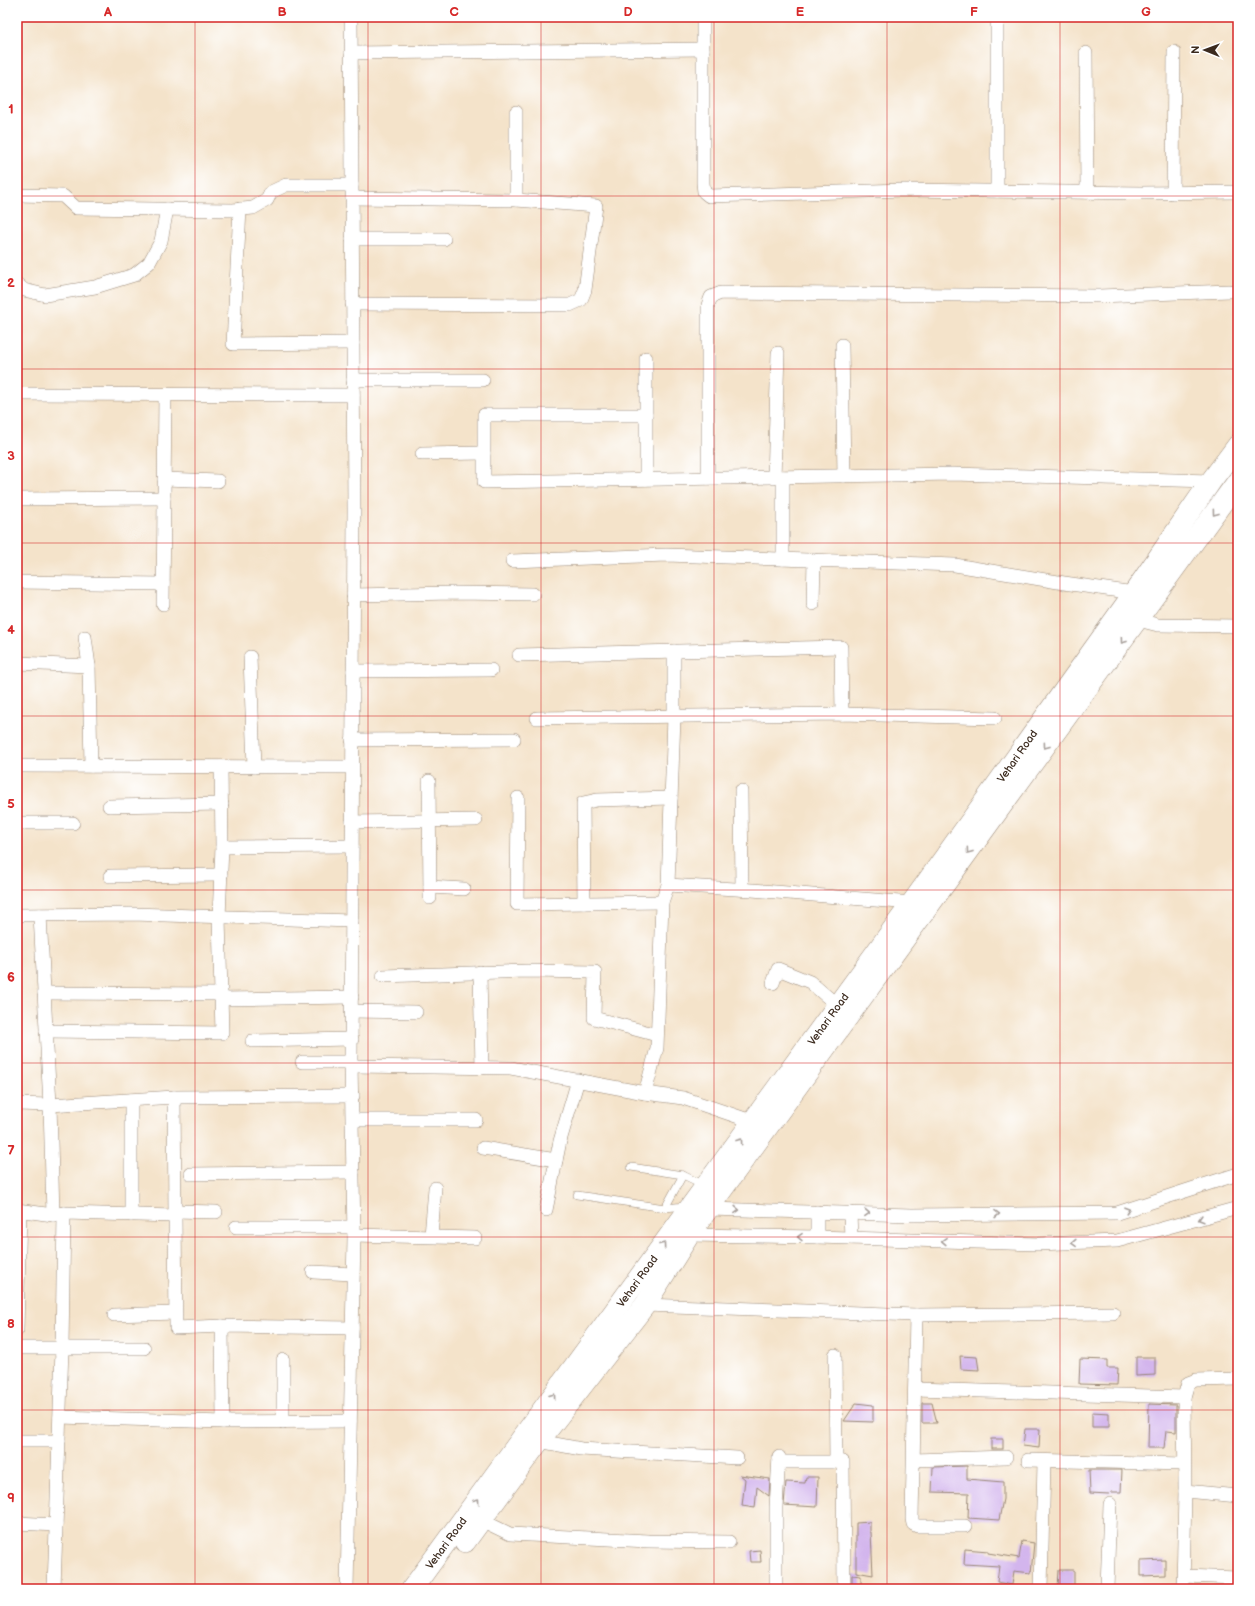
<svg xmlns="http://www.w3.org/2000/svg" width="1255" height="1606" font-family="'Balsamiq Sans',sans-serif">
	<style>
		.building { fill: #d3b5ed }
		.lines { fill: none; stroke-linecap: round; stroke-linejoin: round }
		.service-casing { stroke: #988674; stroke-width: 8 }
		.minor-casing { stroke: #988674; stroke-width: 14 }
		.primary-casing { stroke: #988674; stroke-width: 22 }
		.service { stroke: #fff; stroke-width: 7 }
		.minor { stroke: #fff; stroke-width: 13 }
		.primary { stroke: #fff; stroke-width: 21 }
		.oneway { stroke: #a79f9a }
		.grid { fill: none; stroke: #d62828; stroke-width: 1; stroke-opacity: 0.55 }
		.labels { text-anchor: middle; stroke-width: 4; stroke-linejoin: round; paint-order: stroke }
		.street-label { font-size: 11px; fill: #3b2a1e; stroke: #fff }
		.neatline { fill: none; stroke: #d62828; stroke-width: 1.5 }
		.grid-label { font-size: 13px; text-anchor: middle; font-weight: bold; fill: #d62828 }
	</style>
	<rect width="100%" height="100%" fill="#fff"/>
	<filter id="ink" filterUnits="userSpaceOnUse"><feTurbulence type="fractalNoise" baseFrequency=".025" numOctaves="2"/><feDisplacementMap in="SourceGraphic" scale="8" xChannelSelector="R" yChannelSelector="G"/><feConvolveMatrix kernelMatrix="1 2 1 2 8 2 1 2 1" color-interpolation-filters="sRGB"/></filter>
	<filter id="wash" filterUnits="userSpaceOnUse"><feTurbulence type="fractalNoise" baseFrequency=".012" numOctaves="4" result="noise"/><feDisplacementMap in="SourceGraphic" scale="16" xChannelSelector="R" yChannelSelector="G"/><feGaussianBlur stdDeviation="0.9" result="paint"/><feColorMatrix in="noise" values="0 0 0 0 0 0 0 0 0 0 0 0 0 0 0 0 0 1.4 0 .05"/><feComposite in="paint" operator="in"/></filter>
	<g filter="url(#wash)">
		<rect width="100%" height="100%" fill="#f4e3ca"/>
		<g id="blocks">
			<!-- building -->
			<g class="building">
				<path d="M960 1356 977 1357 979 1370 961 1369Z"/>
				<path d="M1136 1357H1155V1375L1136 1376Z"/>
				<path d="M1080 1359 1107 1360V1368H1118L1117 1385 1079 1384Z"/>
				<path d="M856 1403 873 1405V1422L844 1421Z"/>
				<path d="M922 1403H932L937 1423H922Z"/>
				<path d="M1149 1404 1176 1405V1432L1166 1431 1164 1448H1148Z"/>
				<path d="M1092 1412 1109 1413V1427H1092Z"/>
				<path d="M1025 1429H1040L1039 1448 1023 1446Z"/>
				<rect x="991" y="1439" width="12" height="10"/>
				<path d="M967 1466V1479L1003 1482V1499L999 1520 968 1518 969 1493 932 1492 933 1467Z"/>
				<path d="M1089 1470H1122L1121 1492H1111L1109 1494 1090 1493Z"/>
				<path d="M740 1475 770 1479 769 1496 757 1487 755 1508 742 1506 745 1479Z"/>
				<path d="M806 1477H818L817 1507 784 1505 786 1482 805 1483Z"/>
				<path d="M870 1522V1532H871L873 1575 856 1572V1523Z"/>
				<path d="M1022 1541 1034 1543 1031 1573 1014 1571 1012 1585 997 1582 999 1566 964 1564 965 1549 988 1551V1553L1019 1558Z"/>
				<path d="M760 1550 761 1562H750L749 1551Z"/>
				<path d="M1165 1560V1575L1141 1576V1561Z"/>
				<path d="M1059 1570H1074V1589H1058Z"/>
				<path d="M852 1575 861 1576V1589H852Z"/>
			</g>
		</g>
	</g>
	<g filter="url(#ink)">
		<use href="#blocks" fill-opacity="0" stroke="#988674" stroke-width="1"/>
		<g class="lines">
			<!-- service casing -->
			<g class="service-casing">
				<g id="service">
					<path d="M631 1167 683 1175 704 1185"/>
					<path d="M577 1195 665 1208 685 1206"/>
					<path d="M665 1208 683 1175"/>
				</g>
			</g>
			<!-- minor casing -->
			<g class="minor-casing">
				<g id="minor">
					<path d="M703 17V183L704 192 709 196 904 190 1141 193 1238 192"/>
					<path d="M351 53 703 49"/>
					<path d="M1086 53 1087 192"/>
					<path d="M997 191V17"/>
					<path d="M1173 193 1174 52"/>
					<path d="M17 195 63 196 76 208 233 210 253 208 267 200 271 192 286 185H352"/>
					<path d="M352 198 516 200 596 206 585 290 581 300 570 305 352 304"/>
					<path d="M516 200V112"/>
					<path d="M240 209 233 344 353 343"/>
					<path d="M352 239H444"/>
					<path d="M17 284 24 290 45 295 95 287 134 275 149 263 161 241 167 209"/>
					<path d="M842 345 844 476"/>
					<path d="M353 380H483"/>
					<path d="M17 394 353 395"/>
					<path d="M646 415H484V482L953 474 1211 481"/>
					<path d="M422 454 484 453"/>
					<path d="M783 477V559"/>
					<path d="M708 478V305L711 297 721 293 1099 296 1229 291"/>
					<path d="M774 478 778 353"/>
					<path d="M164 479 218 481"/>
					<path d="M646 479V358"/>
					<path d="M17 499 164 498"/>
					<path d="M512 561 666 555 955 565 1064 583 1134 593"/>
					<path d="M17 582 163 584"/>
					<path d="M353 595 453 593 533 594"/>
					<path d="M163 604 165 395"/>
					<path d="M813 604 814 560"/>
					<path d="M1138 620 1158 625 1238 626"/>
					<path d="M85 637 89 666 91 766"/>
					<path d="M519 655 841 647 842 714"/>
					<path d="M250 657 254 767"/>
					<path d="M17 663 89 666"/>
					<path d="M353 671 491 670"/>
					<path d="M537 718 842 714 995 718"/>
					<path d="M352 740 514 739"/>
					<path d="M17 766 352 767"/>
					<path d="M221 767 222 847 352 846"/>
					<path d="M429 781 430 898"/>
					<path d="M741 791 742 889"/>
					<path d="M518 798 517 904 662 902"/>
					<path d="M109 806 222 804"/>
					<path d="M352 822 476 820"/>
					<path d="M17 823H73"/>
					<path d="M110 876 221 875"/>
					<path d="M668 885 752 890 912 903"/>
					<path d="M430 887 464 889"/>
					<path d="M584 903 583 803 597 800 671 798"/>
					<path d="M17 915 132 914 352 921"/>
					<path d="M40 915 50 1105 53 1215"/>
					<path d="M480 972 482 1068"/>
					<path d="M383 976 527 971 595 972 594 1018 657 1035"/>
					<path d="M773 983 778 969 810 982 838 1006"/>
					<path d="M44 993 221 994"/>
					<path d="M221 999 352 997"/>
					<path d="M352 1011 416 1012"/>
					<path d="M46 1031 222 1033 219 917 222 847"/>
					<path d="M252 1041 352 1039"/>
					<path d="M302 1062H351"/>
					<path d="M352 1066 511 1068 645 1093 683 1098 754 1122"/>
					<path d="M645 1093 657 1048 662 902 668 885 674 717V651"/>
					<path d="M174 1097 176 1328 222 1326 352 1328"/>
					<path d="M131 1100V1215"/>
					<path d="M17 1104 50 1105 174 1097 353 1096"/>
					<path d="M353 1120H476"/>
					<path d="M483 1148 556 1160"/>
					<path d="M191 1174 353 1172"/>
					<path d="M17 1210 53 1215 64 1213 175 1216"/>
					<path d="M546 1210 560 1141 578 1080"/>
					<path d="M704 1210 709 1209 912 1215 1117 1213 1238 1174"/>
					<path d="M175 1211 216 1212"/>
					<path d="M817 1212V1237"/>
					<path d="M850 1213 851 1238"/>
					<path d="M236 1227H354"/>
					<path d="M685 1233 689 1235 817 1237 1037 1244 1117 1241 1238 1208"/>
					<path d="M354 1235 475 1238"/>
					<path d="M431 1236 435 1188"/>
					<path d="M313 1272 353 1274"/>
					<path d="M645 1305 916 1315 1113 1313"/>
					<path d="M114 1315 175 1313"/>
					<path d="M916 1315 912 1519 913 1524 917 1526H965"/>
					<path d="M222 1326 223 1422"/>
					<path d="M17 1330 20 1211"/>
					<path d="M17 1348H144"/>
					<path d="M835 1355 836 1462"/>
					<path d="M915 1389 1184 1397"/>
					<path d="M60 1417 223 1422 350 1421"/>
					<path d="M283 1422V1360"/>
					<path d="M17 1441H59"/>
					<path d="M539 1441 581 1449 737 1458"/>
					<path d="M914 1460 1006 1457"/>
					<path d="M1028 1460 1183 1464"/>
					<path d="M779 1462H843L844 1589"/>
					<path d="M1185 1491 1238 1496"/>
					<path d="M481 1520 510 1534 648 1541 729 1542"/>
					<path d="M17 1523 56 1525"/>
					<path d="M1184 1576 1238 1578"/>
					<path d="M54 1589 62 1348 64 1213"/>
					<path d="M347 1589 354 1237 351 1062 354 509 351 17"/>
					<path d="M776 1589V1507L779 1457"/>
					<path d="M1041 1589 1044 1462"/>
					<path d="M1107 1589 1110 1504"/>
					<path d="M1183 1589 1185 1491 1184 1397 1188 1383 1196 1380 1238 1379"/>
				</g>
			</g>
			<!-- primary casing -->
			<g class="primary-casing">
				<g id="primary">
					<path d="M465 1542 539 1441 645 1305 689 1235 1238 481"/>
					<path d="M412 1589 912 903 1134 593 1211 481 1238 445"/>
				</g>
			</g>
			<!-- service -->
			<use href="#service" class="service"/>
			<!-- minor -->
			<use href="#minor" class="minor"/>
			<!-- primary -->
			<use href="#primary" class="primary"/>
		</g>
		<!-- one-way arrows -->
		<defs><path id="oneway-chevron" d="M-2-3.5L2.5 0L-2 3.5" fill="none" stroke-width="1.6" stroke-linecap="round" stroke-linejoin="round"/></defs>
		<g class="oneway">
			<use href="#oneway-chevron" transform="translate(1215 513) rotate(126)"/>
			<use href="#oneway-chevron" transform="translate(1123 641) rotate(126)"/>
			<use href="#oneway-chevron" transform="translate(1046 746) rotate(126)"/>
			<use href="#oneway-chevron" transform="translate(969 851) rotate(126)"/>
			<use href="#oneway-chevron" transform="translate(740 1141) rotate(-54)"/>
			<use href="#oneway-chevron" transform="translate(737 1210) rotate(2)"/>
			<use href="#oneway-chevron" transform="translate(1127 1210) rotate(-18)"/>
			<use href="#oneway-chevron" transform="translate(867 1213) rotate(2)"/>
			<use href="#oneway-chevron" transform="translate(997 1214) rotate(-1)"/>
			<use href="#oneway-chevron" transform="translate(1201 1219) rotate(164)"/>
			<use href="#oneway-chevron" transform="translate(800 1237) rotate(-179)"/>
			<use href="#oneway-chevron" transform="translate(944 1241) rotate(-178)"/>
			<use href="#oneway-chevron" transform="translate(1074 1243) rotate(178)"/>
			<use href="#oneway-chevron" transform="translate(663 1245) rotate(-54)"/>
			<use href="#oneway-chevron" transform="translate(553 1396) rotate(-54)"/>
			<use href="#oneway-chevron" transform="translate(477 1501) rotate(-54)"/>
		</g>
	</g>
	<!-- grid -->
	<path class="grid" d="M195 17V1589M368 17V1589M541 17V1589M714 17V1589M887 17V1589M1060 17V1589M17 196H1238M17 369H1238M17 543H1238M17 716H1238M17 890H1238M17 1063H1238M17 1237H1238M17 1410H1238"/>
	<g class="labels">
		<!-- street labels -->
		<g class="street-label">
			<text transform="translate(1017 756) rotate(-55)" y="4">Vehari Road</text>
			<text transform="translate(828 1019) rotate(-54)" y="4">Vehari Road</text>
			<text transform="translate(637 1281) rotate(-54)" y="4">Vehari Road</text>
			<text transform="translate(446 1543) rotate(-54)" y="4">Vehari Road</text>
		</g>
	</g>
	<!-- margin -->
	<rect width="1255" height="1606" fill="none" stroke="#fff" stroke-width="44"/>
	<!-- north arrow -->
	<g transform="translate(1205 50) rotate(271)" stroke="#ffffff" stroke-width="3" paint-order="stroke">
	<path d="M0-3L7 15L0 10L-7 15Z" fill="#3b2a1e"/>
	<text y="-6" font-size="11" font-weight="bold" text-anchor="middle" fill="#3b2a1e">N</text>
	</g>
	<rect x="22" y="22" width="1211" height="1562" class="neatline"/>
	<g class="grid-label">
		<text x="108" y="16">A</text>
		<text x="282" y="16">B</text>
		<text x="454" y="16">C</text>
		<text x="628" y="16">D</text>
		<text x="800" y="16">E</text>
		<text x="974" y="16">F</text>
		<text x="1146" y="16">G</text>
		<text x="11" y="113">1</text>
		<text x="11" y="287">2</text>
		<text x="11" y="460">3</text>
		<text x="11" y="634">4</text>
		<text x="11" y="808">5</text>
		<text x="11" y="981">6</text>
		<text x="11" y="1155">7</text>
		<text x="11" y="1328">8</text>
		<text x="11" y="1502">9</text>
	</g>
</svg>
